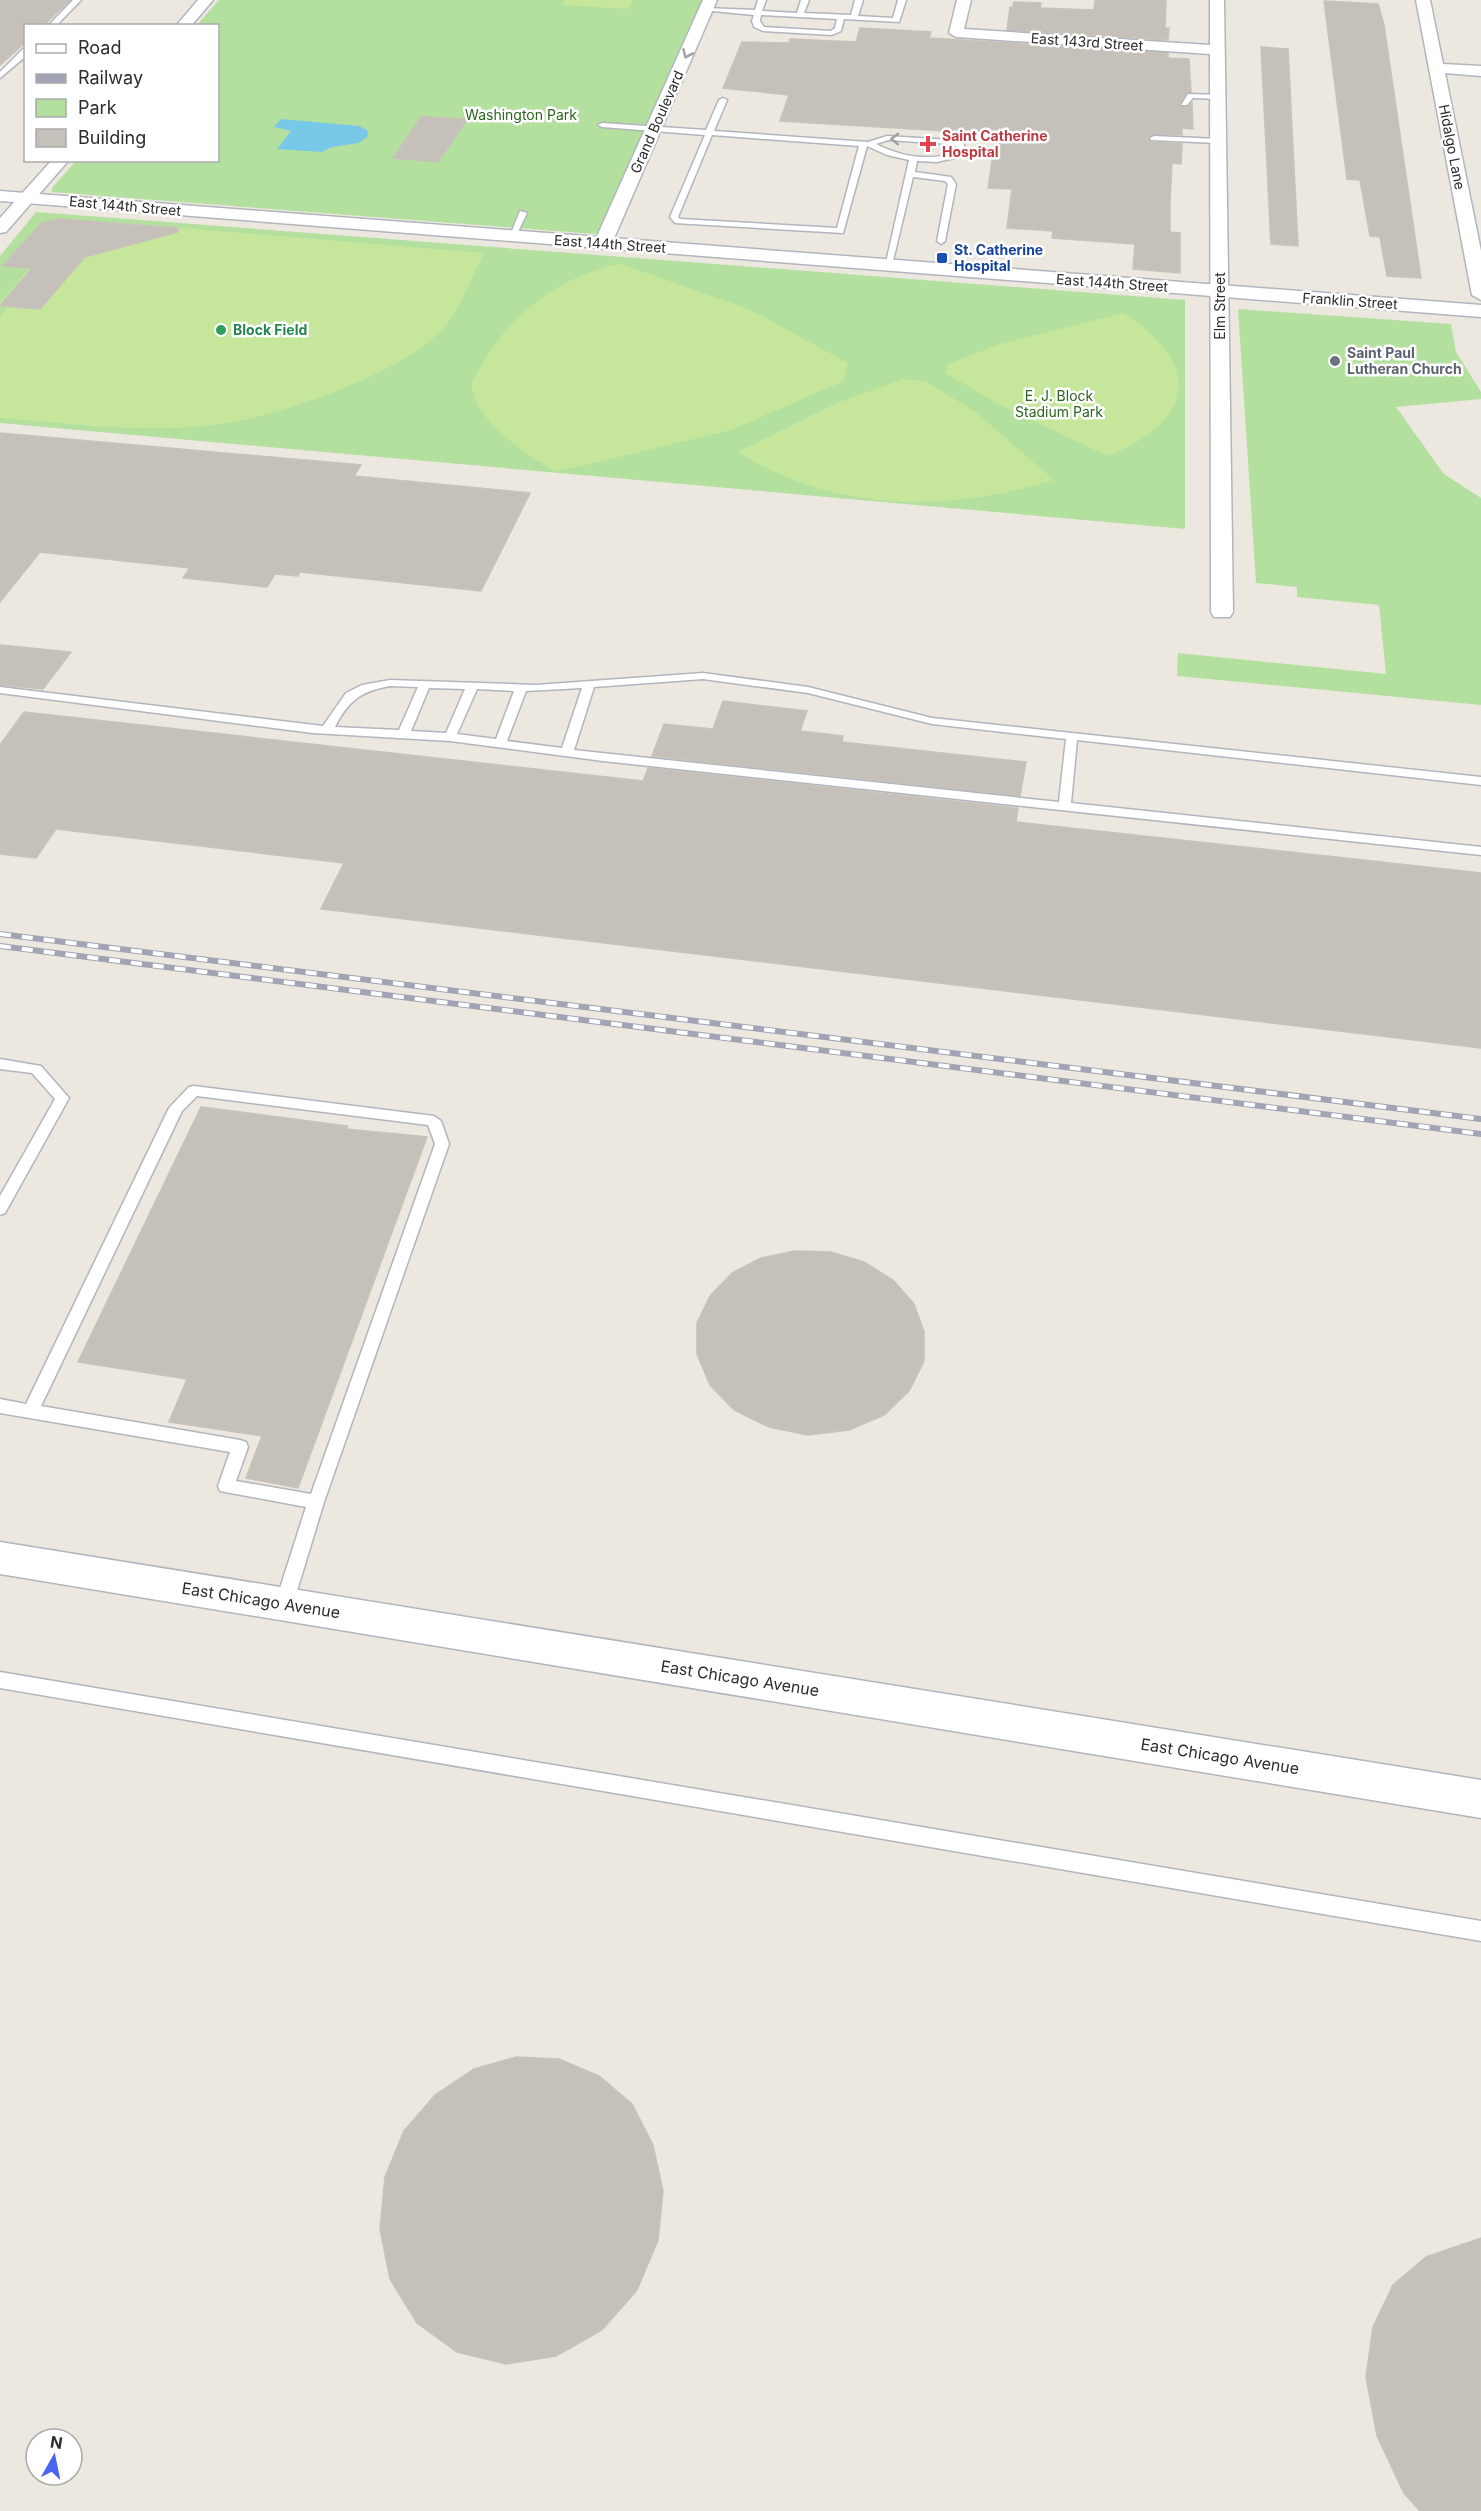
<svg xmlns="http://www.w3.org/2000/svg" width="1481" height="2511" font-family="Inter,sans-serif">
	<style>
		.green { fill: #b4e09f }
		.pitch { fill: #c5e69b }
		.water { fill: #78c8e8 }
		.building { fill: #c5c1ba; stroke: #c8c3b8; stroke-width: 1.5 }
		.lines { fill: none; stroke-linecap: round; stroke-linejoin: round }
		.lane-casing { stroke: #b2b5be; stroke-width: 3 }
		.street-casing { stroke: #b2b5be; stroke-width: 3 }
		.secondary-casing { stroke: #b2b5be; stroke-width: 3 }
		.lane { fill: #fff; fill-rule: evenodd }
		.street { fill: #fff; fill-rule: evenodd }
		.secondary { fill: #fff; fill-rule: evenodd }
		.rail-casing { stroke: #a2a4b5; stroke-width: 6 }
		.rail { stroke: #fff; stroke-width: 4; stroke-dasharray: 11; stroke-linecap: butt }
		.oneway { stroke: #a0a0a0 }
		.health-dot { fill: #e0444e; stroke: #fff; stroke-width: 2 }
		.transit-dot { fill: #1a4fb4; stroke: #fff; stroke-width: 2 }
		.leisure-dot { fill: #2e9e5b; stroke: #fff; stroke-width: 2 }
		.worship-dot { fill: #6b7280; stroke: #fff; stroke-width: 2 }
		.labels { text-anchor: middle; stroke-width: 5; stroke-linejoin: round; paint-order: stroke }
		.far-street-label { font-size: 14px; fill: #2c2c2c; stroke: #fff }
		.far-park-label { font-size: 14px; fill: #2c651f; stroke: #fff }
		.far-health-label { font-size: 14px; font-weight: bold; fill: #be3a42; stroke: #fff; text-anchor: start }
		.far-transit-label { font-size: 14px; font-weight: bold; fill: #164399; stroke: #fff; text-anchor: start }
		.far-leisure-label { font-size: 14px; font-weight: bold; fill: #27864d; stroke: #fff; text-anchor: start }
		.far-worship-label { font-size: 14px; font-weight: bold; fill: #5b616d; stroke: #fff; text-anchor: start }
		.street-label { font-size: 16px; fill: #2c2c2c; stroke: #fff }
	</style>
	<rect width="100%" height="100%" fill="#ece7df"/>
	<!-- green -->
	<g class="green">
		<path d="M219 0H702L600 232 594 234 52 192V188L76 161 218 160V26L197 25Z"/>
		<path d="M36 212 1185 300V529L0 423V256Z"/>
		<path d="M1238 309 1451 324 1456 352 1481 392V399L1396 407 1444 474 1481 498V705L1177 676 1178 653 1386 674 1379 605 1297 597V587L1256 583Z"/>
	</g>
	<!-- pitch -->
	<g class="pitch">
		<path d="M566 0H633L629 9 563 5Z"/>
		<path d="M133 224 484 253C472 276 462 305 446 325 423 352 389 368 358 382 316 400 273 415 228 423 153 435 75 424 0 418V317L7 307H0V302L49 246Z"/>
		<path d="M621 264 751 310 848 363 844 381 731 430 556 472C529 456 474 421 472 386 472 378 480 368 484 361 510 314 567 272 621 264Z"/>
		<path d="M1123 313C1205 365 1194 421 1108 456L996 403 946 373 948 364 1000 344Z"/>
		<path d="M903 379 925 381 974 411 1054 480C948 513 833 512 738 452L837 403Z"/>
	</g>
	<!-- water -->
	<path class="water" d="M281 119 359 126 367 130 368 136 359 143 332 147 322 152 277 149 291 131 274 127Z"/>
	<!-- building -->
	<g class="building">
		<path d="M0 0H70L43 26H26V42L0 65Z"/>
		<path d="M1095 0H1166L1165 28H1169L1168 40 1007 30 1010 7H1013L1014 2 1041 3 1040 8 1094 10Z"/>
		<path d="M1324 1 1378 4 1384 25 1421 278 1387 276 1380 237 1370 236 1360 180 1347 179Z"/>
		<path d="M860 28 931 32 929 38 1168 53V58L1189 59 1191 92 1186 93 1179 105 1187 107 1192 103 1193 129 1182 128V135L1154 134 1148 137 1151 142 1182 144 1181 164 1172 163 1170 200V232L1180 233V273L1133 269 1135 244 1052 238 1053 231 1007 228 1012 189 988 188 996 134 780 121 789 95 723 88 742 42 789 43 790 39 856 42Z"/>
		<path d="M1261 47 1288 49 1298 246 1271 244Z"/>
		<path d="M422 116 467 120 438 162 393 158Z"/>
		<path d="M58 219 178 228V232L85 257 40 309 0 306 32 268 2 266 42 223Z"/>
		<path d="M0 433 361 465 354 476 530 493 481 591 300 572 298 576 275 574 267 587 183 578 190 568 40 552 0 602Z"/>
		<path d="M0 645 71 652 43 689 0 685Z"/>
		<path d="M723 701 807 711 800 731 843 736 842 742 1026 762 1020 796 652 756 664 724 713 729Z"/>
		<path d="M24 712 643 781 648 768 1018 808 1016 822 1481 873V1048L321 909 344 863 56 829 36 858 0 854V745Z"/>
		<path d="M201 1107 348 1126 346 1129 427 1137 298 1488 246 1478 262 1436 169 1422 187 1379 78 1362Z"/>
		<path d="M795 1251 831 1252 864 1262 893 1280 914 1304 924 1332V1361L909 1391 884 1415 849 1430 808 1435 769 1427 734 1410 710 1385 697 1354V1323L710 1296 732 1273 761 1258Z"/>
		<path d="M516 2057 559 2059 599 2076 632 2104 653 2145 663 2191 658 2240 637 2290 602 2330 556 2356 506 2364 457 2352 417 2323 390 2279 380 2229 385 2177 404 2131 435 2095 474 2069Z"/>
		<path d="M1481 2238V2511H1420L1404 2493 1377 2436 1366 2377 1373 2327 1393 2285 1426 2257Z"/>
	</g>
	<g class="lines">
		<!-- lane casing -->
		<g class="lane-casing">
			<g id="lane">
				<path d="M73 0H81L56 26H48Z"/>
				<path d="M758 0H766L762 11 797 13 801 0H809L804 13 851 15 855 0H863L858 16 893 18 898 0H906L899 22 844 19 841 31 832 35 763 31 754 27 752 21 754 15 702 10 706 8 755 10ZM761 15 837 19 835 28 831 31 764 27 760 21Z"/>
				<path d="M23 49H26V56L0 78V72Z"/>
				<path d="M1188 94 1218 95 1222 97 1218 99 1193 98 1187 105H1181Z"/>
				<path d="M723 98 727 100 714 131 868 142 887 136 951 140 964 144 963 156 937 162 917 161 915 172 951 177 956 184 945 241 941 244 937 241 948 184 945 181 913 177 892 265 885 267 909 160 887 155 867 146 843 233 675 223 670 217 705 135 602 127 598 125 602 123 706 130 719 100ZM712 135 859 146 837 228 680 219 678 217ZM888 140 950 144 957 147 956 153C929 161 901 157 876 144Z"/>
				<path d="M1154 136 1218 139 1222 141 1218 143 1151 140 1150 138Z"/>
				<path d="M520 211 527 213 515 238H509Z"/>
				<path d="M703 673 808 687 932 718 1481 777V785L1077 740 1071 803 1481 847V855L603 761 450 741 313 733 0 693V687L323 726 346 693 362 685 390 680 536 685ZM703 679 808 693 932 724 1066 739 1059 802 574 750 594 687ZM390 686 418 687 399 730 335 727C348 701 361 691 390 686ZM429 688 465 689 446 733 411 731ZM582 688 562 748 507 741 526 691ZM477 689 514 691 496 739 457 734Z"/>
				<path d="M0 1059 41 1066 69 1098 5 1213 0 1215V1196L55 1099 32 1073 0 1069Z"/>
				<path d="M194 1086 434 1116 441 1121 449 1144 324 1502 293 1604 290 1609 284 1612 278 1609 275 1604 306 1507 220 1491 218 1486 230 1452 0 1413V1399L26 1404 169 1108 189 1087ZM197 1096 428 1125 435 1144 311 1494 236 1481 248 1447 246 1442 240 1440 41 1406 182 1111Z"/>
				<path d="M0 1672 1481 1921V1941L0 1688Z"/>
			</g>
		</g>
		<!-- street casing -->
		<g class="street-casing">
			<g id="street">
				<path d="M198 0H213L191 26H176Z"/>
				<path d="M703 0H717L612 243 609 247H597L594 243Z"/>
				<path d="M957 0H971L964 29 1210 45V0H1224L1233 612 1230 617H1214L1211 612 1210 54 956 37 949 33Z"/>
				<path d="M1416 0H1430L1443 64 1481 66V76L1445 73 1481 251V300L1472 295Z"/>
				<path d="M52 160H69L6 232 0 233V218Z"/>
			</g>
		</g>
		<!-- secondary casing -->
		<g class="secondary-casing">
			<g id="secondary">
				<path d="M0 191 1481 305V317L0 201Z"/>
				<path d="M0 1542 1481 1780V1818L0 1574Z"/>
			</g>
		</g>
		<!-- lane -->
		<use href="#lane" class="lane"/>
		<!-- street -->
		<use href="#street" class="street"/>
		<!-- secondary -->
		<use href="#secondary" class="secondary"/>
		<!-- rail casing -->
		<g class="rail-casing">
			<g id="rail">
				<path d="M0 934 1481 1119"/>
				<path d="M0 946 1481 1134"/>
			</g>
		</g>
		<!-- rail -->
		<use href="#rail" class="rail"/>
	</g>
	<!-- one-way arrows -->
	<defs><path id="oneway-chevron" d="M-2-3.5L2.5 0L-2 3.5" fill="none" stroke-width="1.6" stroke-linecap="round" stroke-linejoin="round" transform="scale(1.5)"/></defs>
	<g class="oneway">
		<use href="#oneway-chevron" transform="translate(687 54) rotate(114)"/>
		<use href="#oneway-chevron" transform="translate(895 139) rotate(-179)"/>
	</g>
	<!-- markers -->
	<path class="health-dot" d="M925 135h6v6h6v6h-6v6h-6v-6h-6v-6h6z"/>
	<rect class="transit-dot" x="936" y="252" width="12" height="12" rx="3"/>
	<circle class="leisure-dot" cx="221" cy="330" r="6"/>
	<circle class="worship-dot" cx="1335" cy="361" r="6"/>
	<g class="labels">
		<!-- far-street labels -->
		<g class="far-street-label">
			<text transform="translate(1087 42) rotate(4)" y="5">East 143rd Street</text>
			<text transform="translate(657 122) rotate(-66)" y="5">Grand Boulevard</text>
			<text transform="translate(1452 147) rotate(79)" y="5">Hidalgo Lane</text>
			<text transform="translate(125 206) rotate(5)" y="5">East 144th Street</text>
			<text transform="translate(610 244) rotate(4)" y="5">East 144th Street</text>
			<text transform="translate(1112 283) rotate(4)" y="5">East 144th Street</text>
			<text transform="translate(1350 301) rotate(4)" y="5">Franklin Street</text>
			<text transform="translate(1220 306) rotate(-90)" y="5">Elm Street</text>
		</g>
		<!-- far-park labels -->
		<g class="far-park-label">
			<text x="521" y="120">Washington Park</text>
			<text x="1059" y="401">E. J. Block<tspan x="1059" dy="16">Stadium Park</tspan></text>
		</g>
		<!-- far-health labels -->
		<g class="far-health-label">
			<text x="942" y="141">Saint Catherine<tspan x="942" dy="16">Hospital</tspan></text>
		</g>
		<!-- far-transit labels -->
		<g class="far-transit-label">
			<text x="954" y="255">St. Catherine<tspan x="954" dy="16">Hospital</tspan></text>
		</g>
		<!-- far-leisure labels -->
		<g class="far-leisure-label">
			<text x="233" y="335">Block Field</text>
		</g>
		<!-- far-worship labels -->
		<g class="far-worship-label">
			<text x="1347" y="358">Saint Paul<tspan x="1347" dy="16">Lutheran Church</tspan></text>
		</g>
		<!-- street labels -->
		<g class="street-label">
			<text transform="translate(261 1600) rotate(9)" y="6">East Chicago Avenue</text>
			<text transform="translate(740 1678) rotate(9)" y="6">East Chicago Avenue</text>
			<text transform="translate(1220 1756) rotate(9)" y="6">East Chicago Avenue</text>
		</g>
	</g>
	<!-- legend -->
	<rect x="24" y="24" width="195" height="138" fill="#ffffff" stroke="#ababab" stroke-width="1.5"/>
	<rect x="36" y="44" width="30" height="9" fill="#ffffff" stroke="#ababab" stroke-width="1.5"/>
	<text x="78" y="54" font-size="18" fill="#2c2c2c">Road</text>
	<rect x="36" y="74" width="30" height="9" fill="#a2a4b5" stroke="#ababab" stroke-width="1.5"/>
	<text x="78" y="84" font-size="18" fill="#2c2c2c">Railway</text>
	<rect x="36" y="99" width="30" height="18" fill="#b4e09f" stroke="#ababab" stroke-width="1.5"/>
	<text x="78" y="114" font-size="18" fill="#2c2c2c">Park</text>
	<rect x="36" y="129" width="30" height="18" fill="#c5c1ba" stroke="#ababab" stroke-width="1.5"/>
	<text x="78" y="144" font-size="18" fill="#2c2c2c">Building</text>
	<!-- north arrow -->
	<g transform="translate(54 2457) rotate(9)"><circle r="28" fill="#ffffff" stroke="#ababab" stroke-width="1.5"/>
	<path d="M0-4.5L10 22L0 15L-10 22Z" fill="#4965f0"/>
	<text y="-9" font-size="16" font-weight="bold" text-anchor="middle" fill="#2c2c2c">N</text>
	</g>
</svg>
